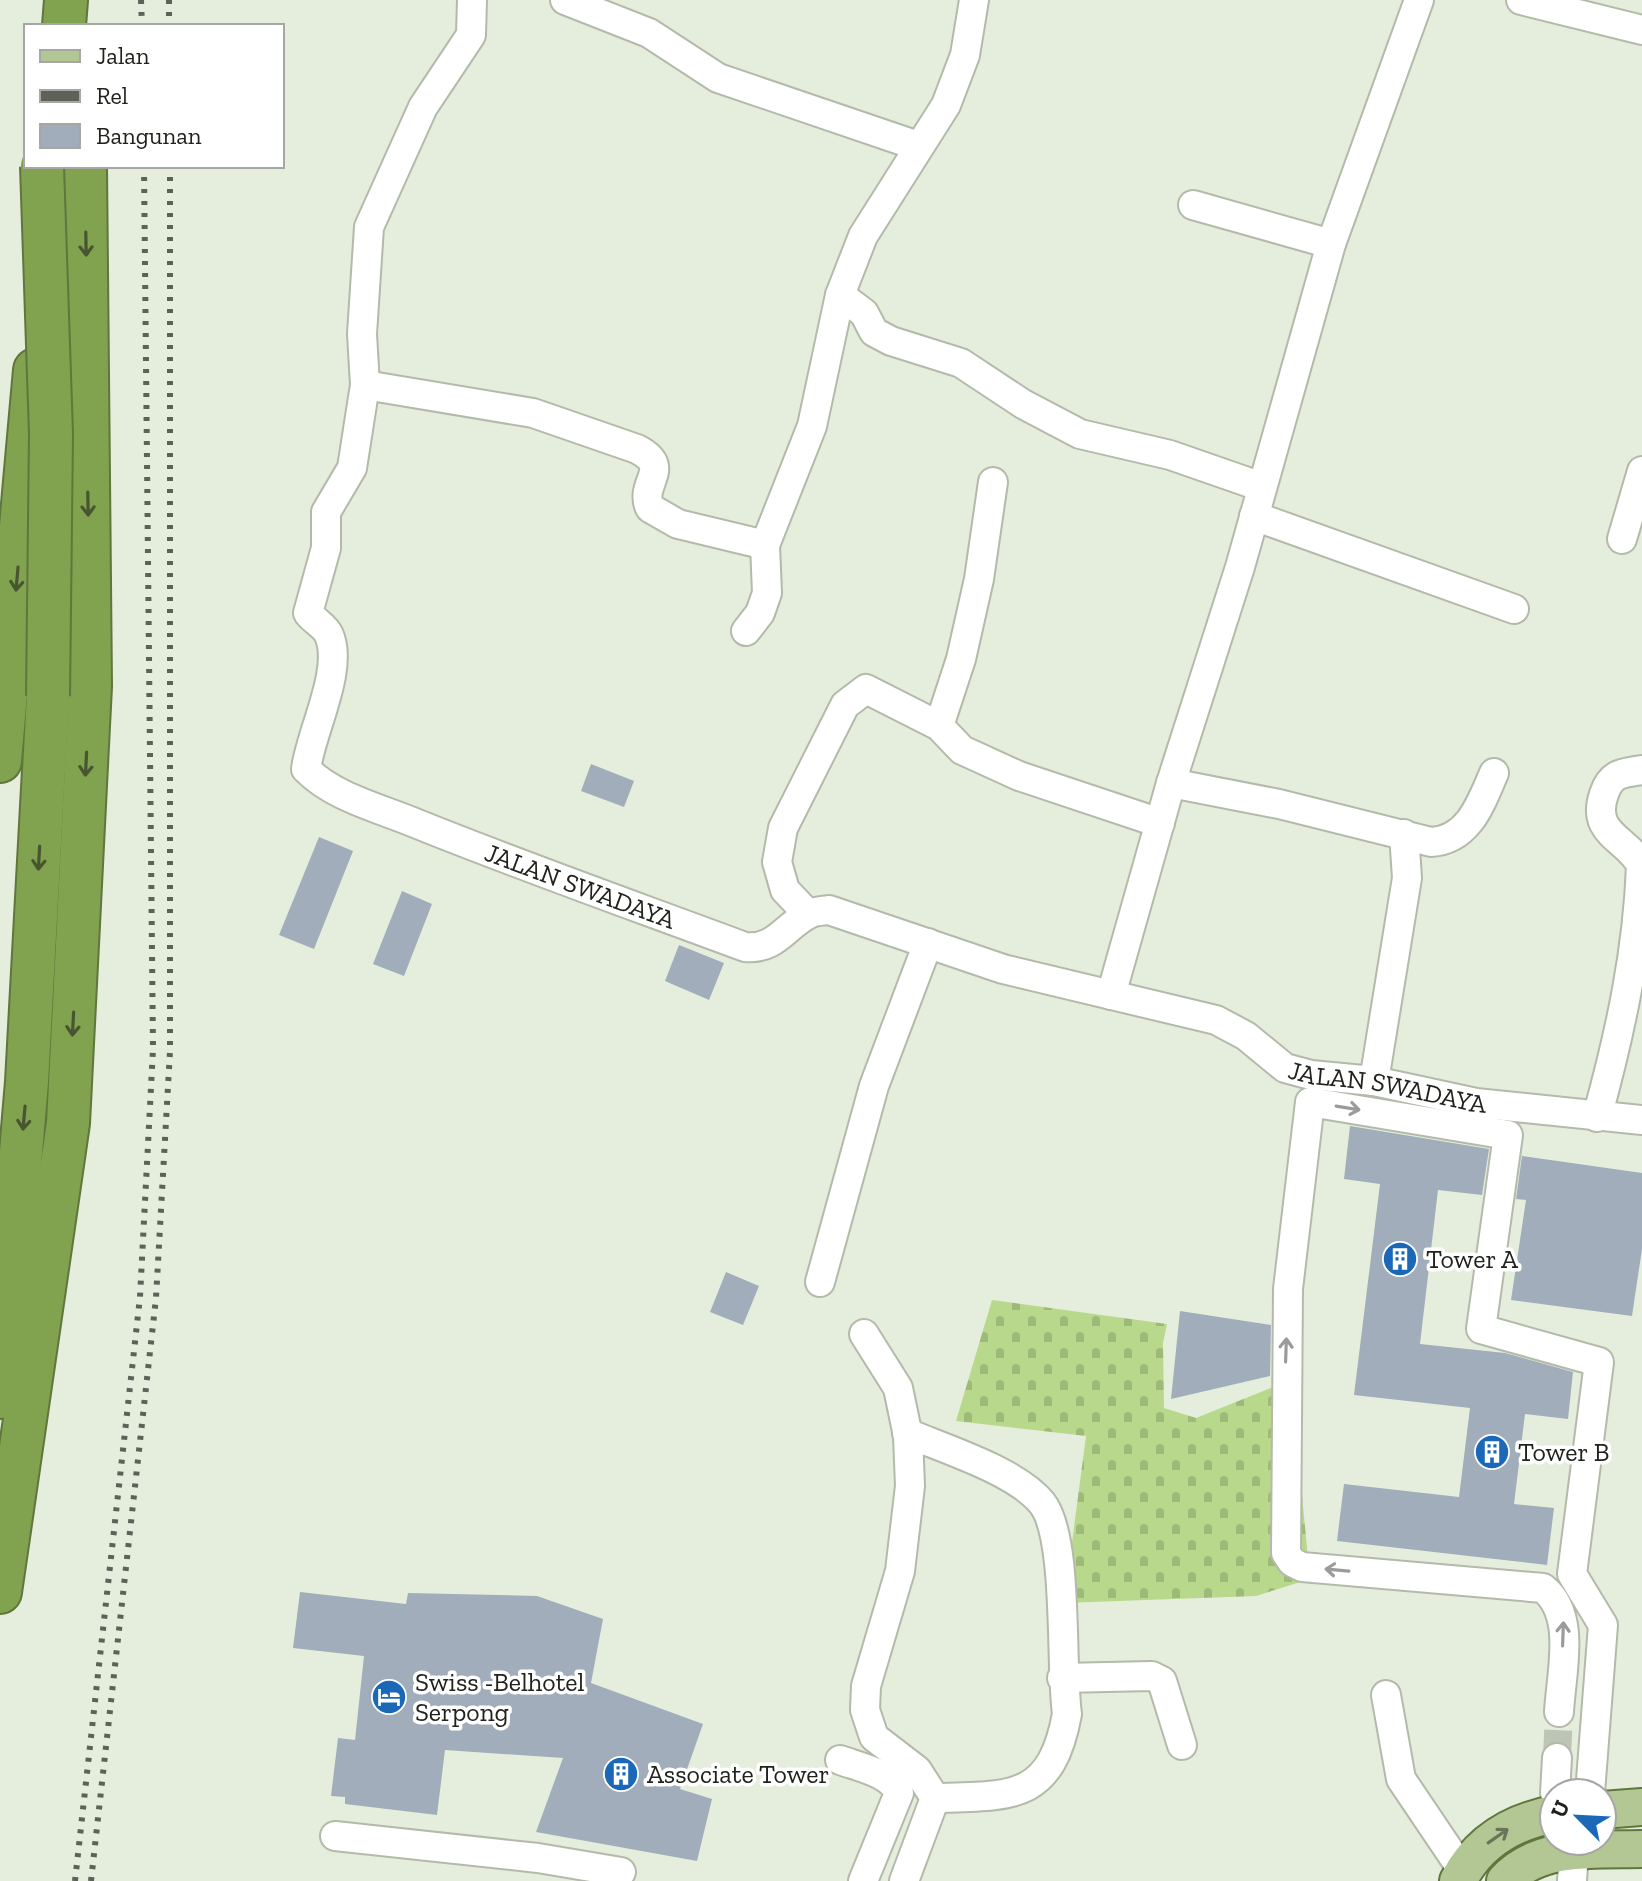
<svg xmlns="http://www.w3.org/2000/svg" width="1642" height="1881" font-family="'Zilla Slab',serif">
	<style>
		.cemetery { fill: url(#cemetery-stones) }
		.building { fill: #a1adbb }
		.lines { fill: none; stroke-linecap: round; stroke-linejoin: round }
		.minor-tunnel { stroke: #bec5b6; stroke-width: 28; stroke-dasharray: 28 14; stroke-linecap: butt }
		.minor-casing { stroke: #b3baaa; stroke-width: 32 }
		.major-casing { stroke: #5f763d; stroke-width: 40 }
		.highway-casing { stroke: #5f763d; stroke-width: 46 }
		.minor { stroke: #fff; stroke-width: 28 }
		.major { stroke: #b3c795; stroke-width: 36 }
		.highway { stroke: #81a24f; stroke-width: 42 }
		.rail { stroke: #5d6258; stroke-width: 6; stroke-dasharray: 4 8; stroke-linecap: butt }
		.highway-bridge-casing { stroke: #5f763d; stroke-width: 46; stroke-linecap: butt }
		.highway-bridge { stroke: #81a24f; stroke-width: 42 }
		.oneway { stroke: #475630 }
		.oneway2 { stroke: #9b9c99 }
		.oneway3 { stroke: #6a7558 }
		.labels { text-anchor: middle; stroke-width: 7; stroke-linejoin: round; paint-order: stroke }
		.street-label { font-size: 26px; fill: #20231c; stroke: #fff }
		.poi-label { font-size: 26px; fill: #20231c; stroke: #fff; text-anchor: start }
	</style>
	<defs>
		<pattern id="cemetery-stones" width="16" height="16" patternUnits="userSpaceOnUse" patternTransform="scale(2)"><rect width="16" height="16" fill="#b8d98c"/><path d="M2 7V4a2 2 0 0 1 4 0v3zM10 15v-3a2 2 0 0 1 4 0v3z" fill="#9eba78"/></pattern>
	</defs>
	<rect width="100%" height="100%" fill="#e5eedc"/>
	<!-- cemetery -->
	<path class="cemetery" d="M992 1300 1167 1324 1163 1343 1164 1408 1196 1418 1291 1380 1310 1579 1256 1596 1064 1603 1086 1436 956 1421Z"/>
	<!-- building -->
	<g class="building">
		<path d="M591 764 634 781 624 807 581 791Z"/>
		<path d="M319 837 353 851 314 949 279 935Z"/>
		<path d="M402 891 432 904 404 976 373 964Z"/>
		<path d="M679 945 724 963 709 1000 665 981Z"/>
		<path d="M1350 1126 1489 1149 1482 1195 1438 1190 1420 1344 1505 1353 1573 1372 1568 1419 1525 1414 1514 1504 1554 1508 1547 1565 1337 1541 1344 1484 1459 1497 1470 1408 1354 1395 1380 1184 1344 1179Z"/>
		<path d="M1522 1156 1642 1173V1249L1632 1316 1511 1300 1526 1200 1516 1199Z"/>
		<path d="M726 1272 759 1286 743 1325 710 1312Z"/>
		<path d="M1180 1311 1271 1325 1270 1376 1171 1399Z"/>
		<path d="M300 1592 406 1604 408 1593 537 1596 603 1619 591 1683 703 1724 680 1789 712 1799 697 1861 536 1832 563 1758 445 1750 437 1815 345 1804V1797L331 1796 338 1738 355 1740 364 1656 293 1648Z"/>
	</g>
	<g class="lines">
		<!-- minor-tunnel -->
		<path class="minor-tunnel" d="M1557 1758 1559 1712"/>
		<!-- minor casing -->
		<g class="minor-casing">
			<g id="minor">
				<path id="s1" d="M472 0 471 35 423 107 369 227 362 334 365 385 352 468 326 512V548L308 613C314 621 325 626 329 635 344 670 311 731 306 769 333 797 379 808 415 823 524 867 635 906 745 947 776 950 785 926 809 914 814 911 823 911 829 910L1003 969 1216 1020 1246 1036 1285 1068 1311 1075 1374 1081 1476 1103 1642 1120"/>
				<path d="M565 0 649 33 718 78 918 146"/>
				<path d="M1521 0 1642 30"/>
				<path d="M1193 205 1331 244"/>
				<path d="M840 295 864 313 874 332 891 341 961 363 1023 404 1080 434 1170 455 1262 487"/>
				<path d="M365 385 533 413 637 449C674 468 638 483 650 508L678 524 765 545"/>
				<path d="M1254 516 1514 609"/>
				<path d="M1622 539 1642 471"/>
				<path d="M746 631 760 613 767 593 765 545 812 426 840 295 863 236 946 105 965 55 974 0"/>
				<path d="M939 726 961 659 979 579 993 482"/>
				<path d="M1171 783 1279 804 1431 842C1469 840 1481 803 1494 773"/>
				<path d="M808 914 785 890 777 862 783 828 845 705 866 689 939 726 962 750 1019 776 1160 823"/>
				<path d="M1111 995 1171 783 1240 567 1331 244 1419 0"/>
				<path d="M1374 1081 1407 878 1404 834"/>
				<path d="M1597 1117C1620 1034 1638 951 1641 865 1627 838 1590 834 1604 794 1611 773 1622 773 1642 770"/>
				<path d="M820 1282 874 1086 928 943"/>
				<path d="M864 1334 898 1388 908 1436 910 1486 900 1571 866 1686 865 1710 874 1737 917 1770 935 1798 904 1881"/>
				<path d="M907 1433C945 1449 1016 1471 1042 1503 1069 1537 1060 1665 1067 1714 1051 1801 1011 1796 935 1798"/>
				<path d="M1062 1678 1152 1676 1162 1681 1182 1745"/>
				<path d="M1386 1695 1401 1779 1463 1871"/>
				<path d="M1559 1712C1561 1673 1577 1615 1543 1588L1302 1567 1292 1562 1286 1553 1288 1289 1310 1102 1508 1135 1481 1329 1599 1362 1572 1574 1603 1625 1590 1793"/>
				<path d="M840 1760C859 1767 891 1773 899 1793L863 1881"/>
				<path d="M1555 1793 1557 1758"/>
				<path d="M335 1836 538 1858 621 1872"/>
				<path d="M1572 1881 1574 1851"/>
			</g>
		</g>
		<!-- major casing -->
		<g class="major-casing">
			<g id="major">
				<path d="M1602 1810 1642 1807"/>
				<path d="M1458 1881C1478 1842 1512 1822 1554 1814"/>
				<path d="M1505 1881C1538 1844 1597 1850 1642 1849"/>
			</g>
		</g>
		<!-- highway casing -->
		<g class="highway-casing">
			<g id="highway">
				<path d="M64 26 66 0"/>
				<path d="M0 761 35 370"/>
				<path d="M0 1397 27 1082 48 696"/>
				<path d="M0 1592 68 1123 90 686 85 166"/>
			</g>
		</g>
		<!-- minor -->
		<use href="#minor" class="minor"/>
		<!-- major -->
		<use href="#major" class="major"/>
		<!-- highway -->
		<use href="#highway" class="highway"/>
		<!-- rail -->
		<g class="rail">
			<path d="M141 0 142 26"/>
			<path d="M169 0V26"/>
			<path d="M75 1881 140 1297 153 1049 144 166"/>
			<path d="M91 1881 156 1298 170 1051V166"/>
		</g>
		<!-- highway-bridge casing -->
		<g class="highway-bridge-casing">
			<path id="highway-bridge" d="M42 166 51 434 48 696"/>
		</g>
		<!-- highway-bridge -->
		<use href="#highway-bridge" class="highway-bridge"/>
	</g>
	<!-- one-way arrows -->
	<defs><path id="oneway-shaft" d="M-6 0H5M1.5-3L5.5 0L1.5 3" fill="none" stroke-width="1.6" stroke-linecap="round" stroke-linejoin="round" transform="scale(2)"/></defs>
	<g class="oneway">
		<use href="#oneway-shaft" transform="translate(86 244) rotate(89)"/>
		<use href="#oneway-shaft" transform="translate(88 504) rotate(89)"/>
		<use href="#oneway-shaft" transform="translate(17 579) rotate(95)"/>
		<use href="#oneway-shaft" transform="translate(86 764) rotate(93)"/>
		<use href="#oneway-shaft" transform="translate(39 858) rotate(93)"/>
		<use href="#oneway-shaft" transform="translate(73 1024) rotate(93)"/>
		<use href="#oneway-shaft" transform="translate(24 1118) rotate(95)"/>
	</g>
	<g class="oneway2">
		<use href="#oneway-shaft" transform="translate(1348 1108) rotate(9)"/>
		<use href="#oneway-shaft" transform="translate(1286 1350) rotate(-88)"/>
		<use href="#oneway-shaft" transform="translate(1337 1570) rotate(-175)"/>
		<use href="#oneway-shaft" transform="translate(1563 1634) rotate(-88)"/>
	</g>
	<use class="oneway3" href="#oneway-shaft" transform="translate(1498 1836) rotate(-35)"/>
	<!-- icons -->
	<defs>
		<g id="building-disc" transform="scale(1.8)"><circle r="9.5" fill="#1a68b7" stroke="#fff"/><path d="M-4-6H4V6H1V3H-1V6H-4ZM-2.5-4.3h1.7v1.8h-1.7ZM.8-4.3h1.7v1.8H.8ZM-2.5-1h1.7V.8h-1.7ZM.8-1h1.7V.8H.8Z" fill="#fff"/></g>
		<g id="hotel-disc" transform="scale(1.8)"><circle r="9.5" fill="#1a68b7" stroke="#fff"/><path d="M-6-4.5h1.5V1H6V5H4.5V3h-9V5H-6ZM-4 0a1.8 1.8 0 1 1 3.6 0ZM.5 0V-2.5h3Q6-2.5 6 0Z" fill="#fff"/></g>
	</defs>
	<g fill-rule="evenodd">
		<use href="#building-disc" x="1400" y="1259"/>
		<use href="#building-disc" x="1492" y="1452"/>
		<use href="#hotel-disc" x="389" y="1697"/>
		<use href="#building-disc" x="621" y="1774"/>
	</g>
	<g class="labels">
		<!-- street labels -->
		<g class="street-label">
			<text dy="9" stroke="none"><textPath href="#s1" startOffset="1118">JALAN SWADAYA</textPath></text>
			<text dy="9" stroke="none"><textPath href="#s1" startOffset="1980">JALAN SWADAYA</textPath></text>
		</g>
		<!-- poi labels -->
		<g class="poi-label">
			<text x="1426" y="1268">Tower A</text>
			<text x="1518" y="1461">Tower B</text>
			<text x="415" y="1691">Swiss -Belhotel<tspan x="415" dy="30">Serpong</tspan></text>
			<text x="647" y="1783">Associate Tower</text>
		</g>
	</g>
	<!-- legend -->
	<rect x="24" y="24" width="260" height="144" fill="#ffffff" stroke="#a6a7a4" stroke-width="2"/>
	<rect x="40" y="50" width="40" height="12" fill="#b3c795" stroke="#a6a7a4" stroke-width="2"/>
	<text x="96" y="64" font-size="24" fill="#20231c">Jalan</text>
	<rect x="40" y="90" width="40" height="12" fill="#5d6258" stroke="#a6a7a4" stroke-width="2"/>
	<text x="96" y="104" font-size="24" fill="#20231c">Rel</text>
	<rect x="40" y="124" width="40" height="24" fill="#a1adbb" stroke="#a6a7a4" stroke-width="2"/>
	<text x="96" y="144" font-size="24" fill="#20231c">Bangunan</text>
	<!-- north arrow -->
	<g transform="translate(1578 1817) rotate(294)"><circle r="38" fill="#ffffff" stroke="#a6a7a4" stroke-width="2"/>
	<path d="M0-6L14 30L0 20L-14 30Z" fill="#1a68b7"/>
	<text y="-12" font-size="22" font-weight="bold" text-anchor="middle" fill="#20231c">U</text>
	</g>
</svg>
